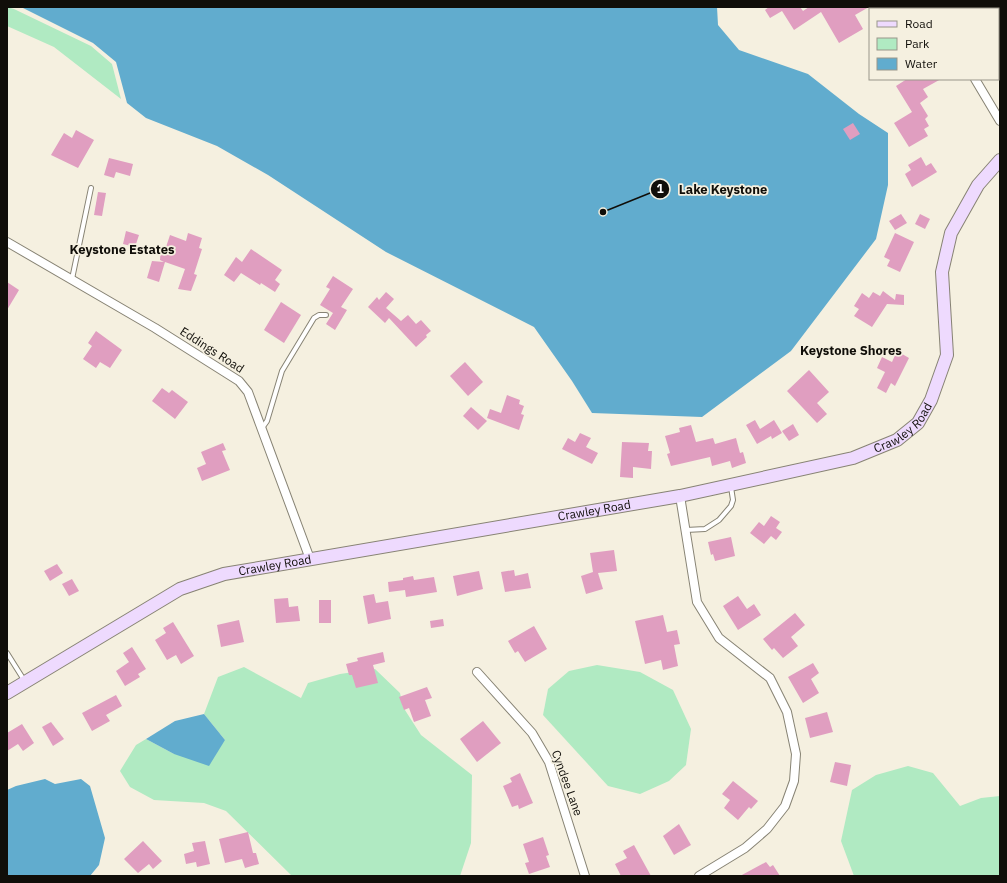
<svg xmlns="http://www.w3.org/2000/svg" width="1007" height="883" font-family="'IBM Plex Sans',sans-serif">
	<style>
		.green { fill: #b0eac2 }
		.water { fill: #61acce }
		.building { fill: #e09ec0 }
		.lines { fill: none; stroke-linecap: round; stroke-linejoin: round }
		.lane-casing { stroke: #878374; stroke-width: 6 }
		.street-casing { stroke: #878374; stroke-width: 10 }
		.secondary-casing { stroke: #878374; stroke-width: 14 }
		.lane { stroke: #fff; stroke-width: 4 }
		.street { stroke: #fff; stroke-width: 8 }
		.secondary { stroke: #eedafe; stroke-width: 12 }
		.labels { text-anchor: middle; stroke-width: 3.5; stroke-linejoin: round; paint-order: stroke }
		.street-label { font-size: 12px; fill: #100e09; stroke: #f5f0e0 }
		.neighbourhood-label { font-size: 13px; font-weight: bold; fill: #100e09; stroke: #f5f0e0 }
		.leader { fill: none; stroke: #100e09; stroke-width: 1.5 }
		.callout-dot { fill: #100e09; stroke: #f5f0e0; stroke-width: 1.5 }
		.mark-label { font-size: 12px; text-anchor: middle; font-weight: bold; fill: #fff }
		.callout-label { font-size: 13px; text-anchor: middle; font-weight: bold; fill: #100e09; stroke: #f5f0e0; stroke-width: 3.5; stroke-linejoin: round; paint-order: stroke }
	</style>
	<rect width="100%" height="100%" fill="#f5f0e0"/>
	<!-- green -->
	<g class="green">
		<path d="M7 7 14 9 91 46 112 64 121 99 54 47 7 26Z"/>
		<path d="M597 665 640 672 673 690 691 729 686 765 669 781 640 794 608 786 543 715 548 689 569 671Z"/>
		<path d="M244 667 301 698 308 683 340 674 375 669 400 693 403 707 421 735 472 775 471 843 460 876H292L226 811 204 803 154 800 130 787 120 771 136 745 146 739 174 754 225 740 204 714 218 677Z"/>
		<path d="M908 766 933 773 960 806 981 798 1000 796V876H854L841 841 852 790 876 775Z"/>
	</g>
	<!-- water -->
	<g class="water">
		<path d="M21 7H717L718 25 739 50 808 74 859 114 888 133V185L876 239 791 351 702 417 592 413 572 381 534 327 386 252 268 175 217 146 146 118 127 103 116 62 93 43Z"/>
		<path d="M204 714 225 740 209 766 174 754 146 739 175 721Z"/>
		<path d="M45 779 55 784 81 779 90 786 105 838 99 865 90 876H7V790L16 786Z"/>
	</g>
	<!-- building -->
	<g class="building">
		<path d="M769 7H800L803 11 809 7H869L855 15 863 29 839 43 821 12 794 30 782 11 770 18 765 10Z"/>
		<path d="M907 79H941L923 89 928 97 920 103 928 116 925 119 929 126 924 129 928 136 909 147 894 123 912 112 896 86Z"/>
		<path d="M853 123 860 134 850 140 843 129Z"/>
		<path d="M76 130 94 140 78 168 51 155 64 133 72 138Z"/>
		<path d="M921 157 926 166 931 163 937 172 912 187 905 174 911 170 908 165Z"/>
		<path d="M109 158 133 164 130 176 116 172 114 178 104 175Z"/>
		<path d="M98 192 106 193 102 216 94 215Z"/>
		<path d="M901 214 907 223 895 230 889 221Z"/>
		<path d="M920 214 930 219 925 229 915 224Z"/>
		<path d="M126 231 139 235 135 247 123 244Z"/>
		<path d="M188 233 202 238 199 248 202 249 194 274 197 275 191 291 178 289 185 269 165 262 159 282 147 278 152 261 164 262 160 260 161 247H166L170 235 186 241Z"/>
		<path d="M895 233 914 242 900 272 887 266 890 260 884 257Z"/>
		<path d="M251 249 282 270 275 280 280 284 275 292 261 283 260 285 241 273 234 282 224 275 236 257 242 262Z"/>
		<path d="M333 276 353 289 341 307 347 310 335 330 326 324 333 313 320 305 330 289 326 287Z"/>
		<path d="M7 282 19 290 7 310Z"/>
		<path d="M883 291 895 300 896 294 904 295V305L887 304 872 327 854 316 859 309 854 306 862 293 869 298 873 292 880 296Z"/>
		<path d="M386 292 394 299 386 308 401 321 408 315 416 324 421 320 431 331 426 335 427 337 416 347 389 318 385 323 368 307 377 297 379 300Z"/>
		<path d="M281 302 301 315 284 343 264 330Z"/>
		<path d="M96 331 122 350 110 368 100 362 96 368 83 359 92 346 88 343Z"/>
		<path d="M897 351 909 358 895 386 891 383 886 393 877 388 885 372 877 368 882 357 892 362Z"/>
		<path d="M465 362 483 382 468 396 450 376Z"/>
		<path d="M809 370 829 392 817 403 827 414 817 423 787 391Z"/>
		<path d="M162 388 169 393 172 390 188 402 175 419 152 401Z"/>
		<path d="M507 395 520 400 519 404 524 406 521 414 524 415 519 430 487 418 490 409 501 413Z"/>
		<path d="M471 407 487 421 478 430 463 416Z"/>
		<path d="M755 420 760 429 774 420 782 433 772 439 771 436 757 444 746 425Z"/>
		<path d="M793 424 799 435 789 441 782 431Z"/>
		<path d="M691 425 696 442 713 438 715 444 736 438 740 453 743 452 746 463 732 468 730 461 712 466 710 457 671 466 667 454 670 453 665 436 680 432 679 428Z"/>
		<path d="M580 433 591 438 586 447 598 453 592 464 562 449 568 438 575 442Z"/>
		<path d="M622 442 649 443 648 451H652L651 469 633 467V478L620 477Z"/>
		<path d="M223 443 226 450 222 451 230 470 202 481 197 468 206 464 201 452Z"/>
		<path d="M771 516 780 522 776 528 782 532 776 540 771 536 764 544 750 533 759 522 764 526Z"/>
		<path d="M731 537 735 556 715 561 713 554 711 555 708 542Z"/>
		<path d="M614 550 617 571 598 573 603 589 586 594 581 576 593 572 590 553Z"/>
		<path d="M57 564 63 573 50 581 44 571Z"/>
		<path d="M514 570 515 576 528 573 531 588 505 592 501 572Z"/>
		<path d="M479 571 483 589 457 596 453 576Z"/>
		<path d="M413 576 414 580 434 577 437 592 406 597 405 590 389 592 388 582 403 580V578Z"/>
		<path d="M72 579 79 591 69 596 62 584Z"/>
		<path d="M374 594 376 603 388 601 391 619 368 624 363 596Z"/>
		<path d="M738 596 747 609 754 604 761 615 738 630 723 606Z"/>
		<path d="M288 598 289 607 298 606 300 621 276 623 274 599Z"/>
		<rect x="319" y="600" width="12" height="23"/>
		<path d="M795 613 805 625 791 637 798 646 783 658 774 648 772 650 763 639Z"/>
		<path d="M663 615 667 632 677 630 680 644 674 645 678 666 663 670 661 660 645 664 635 621Z"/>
		<path d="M443 619 444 626 431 628 430 621Z"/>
		<path d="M239 620 244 642 221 647 217 625Z"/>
		<path d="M173 622 194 656 181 664 176 655 167 660 155 640 166 633 163 628Z"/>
		<path d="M534 626 547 649 525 662 518 651 515 653 508 641Z"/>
		<path d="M132 647 146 669 138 674 140 677 125 686 116 671 129 662 123 653Z"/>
		<path d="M383 652 385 662 373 665 378 683 356 688 352 675H349L346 664 358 661 357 658Z"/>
		<path d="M813 663 819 673 811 679 819 693 803 703 788 677Z"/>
		<path d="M427 687 432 698 425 700 431 716 414 722 409 708 404 710 399 697Z"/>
		<path d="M116 695 122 706 106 715 110 721 92 731 82 713Z"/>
		<path d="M827 712 833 732 810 738 805 718Z"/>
		<path d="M483 721 501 743 477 762 460 739Z"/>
		<path d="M51 722 64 739 53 746 42 727Z"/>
		<path d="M22 724 34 743 23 751 18 744 7 751V733Z"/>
		<path d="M835 762 851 765 847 786 830 782Z"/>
		<path d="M520 773 533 803 519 809 518 805 512 807 503 786 512 782 510 778Z"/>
		<path d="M733 781 758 801 751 809 749 807 738 820 724 808 730 800 722 794Z"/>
		<path d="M679 824 691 845 674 855 663 836Z"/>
		<path d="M248 832 253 853H256L259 864 245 868 242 859 225 863 219 839Z"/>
		<path d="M543 837 549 855 546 856 550 867 529 874 525 863 529 862 523 844Z"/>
		<path d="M143 841 162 861 153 869 149 864 138 873 124 859Z"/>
		<path d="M205 841 210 864 197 867 196 862 186 864 184 854 194 851 192 843Z"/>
		<path d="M634 845 651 876H621L615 864 627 858 623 851Z"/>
		<path d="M766 862 770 867 773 865 780 876H740Z"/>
	</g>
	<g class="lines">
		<!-- lane casing -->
		<g class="lane-casing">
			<g id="lane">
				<path d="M72 279 91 188"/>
				<path d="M262 428 267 421 282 371 314 318 319 315H326"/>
				<path d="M686 530 705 529 719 520 731 506 733 500 731 487"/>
				<path d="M7 653 24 680"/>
			</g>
		</g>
		<!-- street casing -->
		<g class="street-casing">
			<g id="street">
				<path d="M931 7 933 9"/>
				<path d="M975 79 1000 121"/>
				<path d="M7 242 155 328 239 381 248 392 310 559"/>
				<path d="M680 496 697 602 719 638 770 678 787 712 796 754 794 781 785 806 767 829 745 848 699 876"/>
				<path d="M477 672 532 733 549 762 585 876"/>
			</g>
		</g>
		<!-- secondary casing -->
		<g class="secondary-casing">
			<g id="secondary">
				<path id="s1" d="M7 693 180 589 224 574 680 496 853 458 897 440 918 423 931 400 947 355 942 272 951 233 978 185 1000 160"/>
			</g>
		</g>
		<!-- lane -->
		<use href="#lane" class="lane"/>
		<!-- street -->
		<use href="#street" class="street"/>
		<!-- secondary -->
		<use href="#secondary" class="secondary"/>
	</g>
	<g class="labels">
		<!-- street labels -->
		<g class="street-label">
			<text transform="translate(212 350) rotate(33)" y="4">Eddings Road</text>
			<text dy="4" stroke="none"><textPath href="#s1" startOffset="948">Crawley Road</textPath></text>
			<text dy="4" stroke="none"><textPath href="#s1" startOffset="624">Crawley Road</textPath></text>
			<text dy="4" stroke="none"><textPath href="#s1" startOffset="300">Crawley Road</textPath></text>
			<text transform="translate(567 783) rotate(70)" y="4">Cyndee Lane</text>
		</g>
		<!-- neighbourhood labels -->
		<g class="neighbourhood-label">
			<text x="122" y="254">Keystone Estates</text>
			<text x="851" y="355">Keystone Shores</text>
		</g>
	</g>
	<!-- callouts -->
	<path class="leader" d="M603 212L660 189"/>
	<g class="callout-dot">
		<circle cx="603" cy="212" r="4"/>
		<circle cx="660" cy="189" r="10"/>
	</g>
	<g class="mark-label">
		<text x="660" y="193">1</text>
	</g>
	<g class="callout-label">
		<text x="723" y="194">Lake Keystone</text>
	</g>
	<!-- border -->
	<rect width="1007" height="883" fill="none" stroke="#100e09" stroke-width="16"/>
	<!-- legend -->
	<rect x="869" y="8" width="130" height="72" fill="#f5f0e0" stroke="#99968a"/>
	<rect x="877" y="21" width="20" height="6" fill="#eedafe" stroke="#99968a"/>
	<text x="905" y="28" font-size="12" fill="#100e09">Road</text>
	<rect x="877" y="38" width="20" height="12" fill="#b0eac2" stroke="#99968a"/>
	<text x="905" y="48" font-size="12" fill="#100e09">Park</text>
	<rect x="877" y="58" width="20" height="12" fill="#61acce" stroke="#99968a"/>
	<text x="905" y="68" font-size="12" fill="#100e09">Water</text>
</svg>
